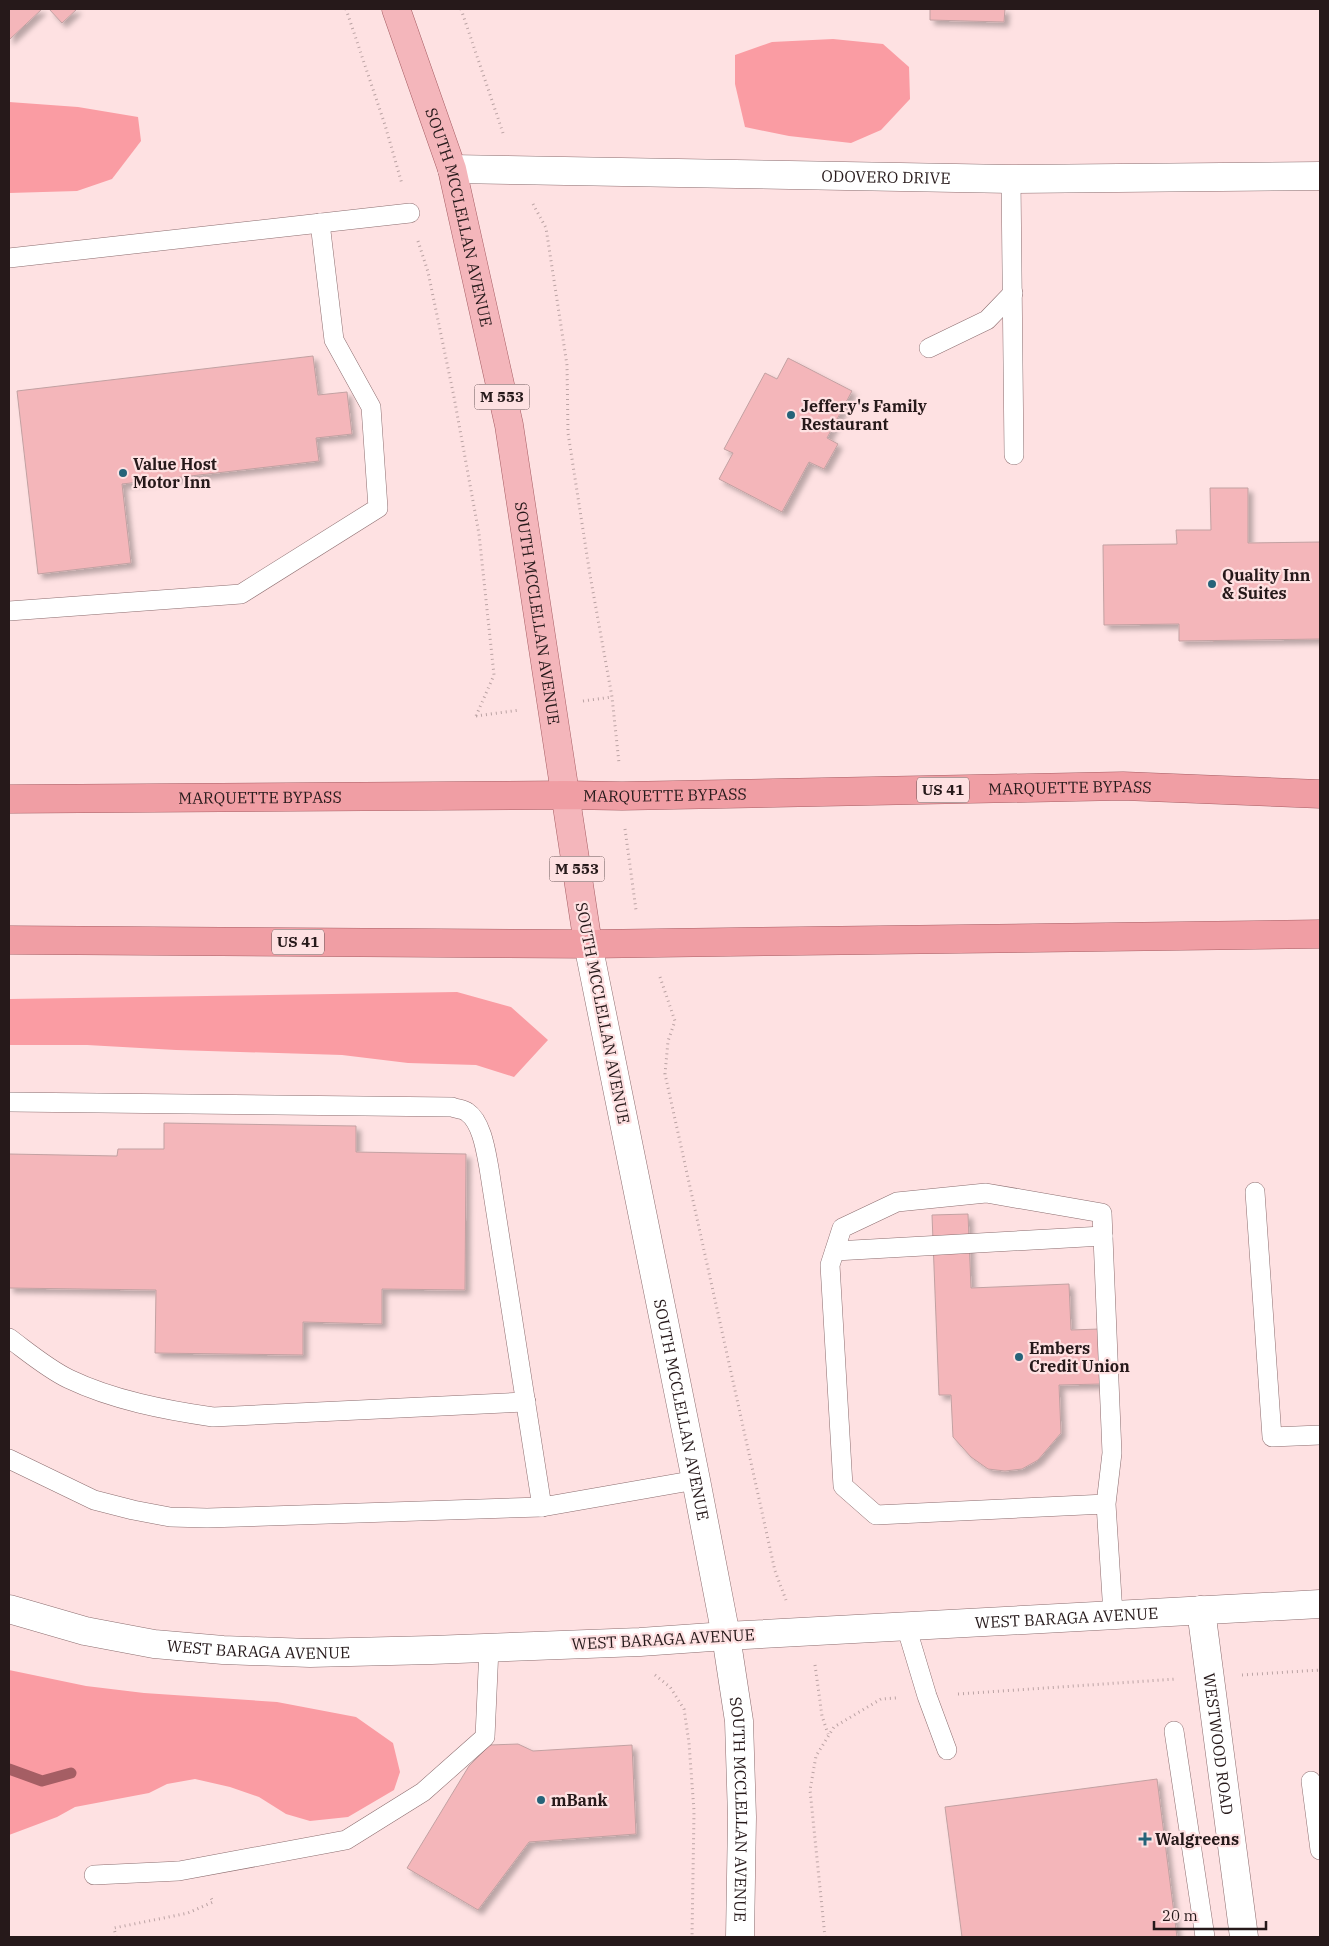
<svg xmlns="http://www.w3.org/2000/svg" width="1329" height="1946" font-family="'IBM Plex Serif',serif">
	<style>
		.green { fill: #fa9ca3 }
		.lines { fill: none; stroke-linecap: round; stroke-linejoin: round }
		.stream { stroke: #a55e64; stroke-width: 11 }
		.building { fill: #f4b6ba; stroke: #c2a1a2; filter: url(#shadow) }
		.service-casing { stroke: #8c6d6f; stroke-width: 20 }
		.minor-casing { stroke: #8c6d6f; stroke-width: 29 }
		.tertiary-casing { stroke: #8c6d6f; stroke-width: 29 }
		.secondary-casing { stroke: #8c6d6f; stroke-width: 29 }
		.primary-casing { stroke: #a75f65; stroke-width: 29 }
		.trunk-casing { stroke: #a75f65; stroke-width: 29 }
		.path { stroke: #bba3a4; stroke-width: 3; stroke-dasharray: 1 4; stroke-linecap: butt }
		.service { stroke: #fff; stroke-width: 19 }
		.minor { stroke: #fff; stroke-width: 28 }
		.tertiary { stroke: #fff; stroke-width: 28 }
		.secondary { stroke: #fff; stroke-width: 28 }
		.primary { stroke: #f4b6bb; stroke-width: 28 }
		.trunk { stroke: #f09ea4; stroke-width: 28 }
		.poi-dot { fill: #256379; stroke: #fee1e2; stroke-width: 2 }
		.labels { text-anchor: middle; stroke-width: 4.5; stroke-linejoin: round; paint-order: stroke }
		.shield { fill: #fee1e2; stroke: #675556; stroke-width: 1 }
		.shield-label { font-size: 15px; font-weight: bold; fill: #26191a }
		.street-label { font-size: 16px; fill: #26191a; stroke: #fee1e2 }
		.poi-label { font-size: 16px; font-weight: bold; fill: #26191a; stroke: #fee1e2; text-anchor: start }
	</style>
	<defs>
		<filter id="shadow"><feDropShadow dx="4.5" dy="4.5" stdDeviation="2.5" flood-color="#0004"/></filter>
	</defs>
	<rect width="100%" height="100%" fill="#fee1e2"/>
	<!-- green -->
	<g class="green">
		<path d="M833 39 883 44 909 67 910 99 881 130 851 143 789 136 745 127 735 84V55L772 42Z"/>
		<path d="M9 102 78 107 138 117 141 141 112 179 77 191 9 193Z"/>
		<path d="M457 992 511 1007 548 1040 514 1077 476 1065 408 1063 342 1055 176 1050 87 1045H9V999Z"/>
		<path d="M9 1670 86 1686 144 1693 277 1702 356 1717 393 1743 400 1772 394 1790 348 1817 310 1821 286 1814 259 1797 230 1787 195 1779 167 1784 149 1793 75 1807 57 1817 9 1835Z"/>
	</g>
	<g class="lines">
		<!-- stream -->
		<path class="stream" d="M9 1769 42 1781 71 1773"/>
	</g>
	<!-- building -->
	<g class="building">
		<path d="M9 9H42L9 40Z"/>
		<path d="M49 9H77L62 23Z"/>
		<path d="M930 9H1005L1004 22 930 20Z"/>
		<path d="M313 356 318 395 347 392 352 434 316 438 319 461 122 484 131 563 38 574 17 391Z"/>
		<path d="M788 358 852 391 827 438 838 444 824 469 809 462 782 512 719 479 733 453 724 449 765 373 777 379Z"/>
		<path d="M1210 488H1248V543L1320 542V639L1179 641V624L1104 625 1103 545 1177 544 1176 530H1211Z"/>
		<path d="M164 1123 356 1126V1152L466 1154 465 1290 382 1289V1324L303 1322V1355L155 1353 156 1290 9 1288V1154L117 1156 118 1149H164Z"/>
		<path d="M968 1214 971 1288 1069 1284 1071 1330 1099 1329 1101 1384 1059 1385 1061 1433 1038 1460 1022 1469 1005 1471 988 1469 971 1457 953 1437 951 1395H939L932 1215Z"/>
		<path d="M518 1744 533 1751 632 1745 636 1834 529 1842 478 1910 407 1868 469 1766 490 1745Z"/>
		<path d="M1157 1779 1177 1937H962L945 1807Z"/>
	</g>
	<g class="lines">
		<!-- service casing -->
		<g class="service-casing">
			<g id="service">
				<path d="M1011 179 1014 455"/>
				<path d="M9 258 410 213"/>
				<path d="M929 348 987 320 1013 293"/>
				<path d="M9 611 241 594 378 508 371 407 334 340 320 223"/>
				<path d="M9 1102 452 1107C456 1109 463 1109 467 1112 482 1122 486 1152 489 1168L542 1507"/>
				<path d="M1255 1192 1272 1437 1320 1435"/>
				<path d="M835 1251 1103 1236"/>
				<path d="M9 1338C28 1352 48 1369 69 1379 113 1400 165 1410 213 1417L526 1402"/>
				<path d="M9 1459 94 1500 133 1510 170 1517 207 1518 542 1507 696 1480"/>
				<path d="M1106 1504 876 1515 843 1486 830 1265 842 1228 897 1202 986 1193 1102 1213 1112 1453 1106 1504 1113 1614"/>
				<path d="M906 1626 927 1696 947 1750"/>
				<path d="M1174 1731 1205 1937"/>
				<path d="M1311 1781 1320 1850"/>
				<path d="M94 1875 179 1871 346 1840 423 1792 485 1737 489 1648"/>
			</g>
		</g>
		<!-- minor casing -->
		<g class="minor-casing">
			<g id="minor">
				<path id="s1" d="M452 169 1011 179 1320 176"/>
				<path id="s2" d="M1201 1610 1244 1937"/>
				<path id="s3" d="M726 1636 1320 1604"/>
			</g>
		</g>
		<!-- tertiary casing -->
		<g class="tertiary-casing">
			<g id="tertiary">
				<path id="s4" d="M9 1609 85 1631 154 1644 223 1650 310 1653 432 1650 640 1642 726 1636"/>
			</g>
		</g>
		<!-- secondary casing -->
		<g class="secondary-casing">
			<g id="secondary">
				<path id="s5" d="M588 944 696 1480 726 1636 739 1721 742 1817 740 1937"/>
			</g>
		</g>
		<!-- primary casing -->
		<g class="primary-casing">
			<g id="primary">
				<path id="s6" d="M396 9 452 169 509 425 588 944"/>
			</g>
		</g>
		<!-- trunk casing -->
		<g class="trunk-casing">
			<g id="trunk">
				<path id="s7" d="M9 799 566 795 622 796 1123 786 1320 794"/>
				<path d="M9 940 588 944 1320 934"/>
			</g>
		</g>
		<!-- path -->
		<g class="path">
			<path d="M346 9 385 125 402 184"/>
			<path d="M461 9 504 136"/>
			<path d="M533 204 546 228 567 365 568 433 590 575 612 697 619 763"/>
			<path d="M418 241 428 272 454 397 479 534 494 675 476 716"/>
			<path d="M583 701 612 697"/>
			<path d="M476 716 520 710"/>
			<path d="M625 829 636 910"/>
			<path d="M660 977 675 1021 668 1041 665 1074 775 1571 786 1600"/>
			<path d="M815 1665 822 1716 828 1734"/>
			<path d="M655 1675 670 1687 684 1709 689 1743 694 1811 692 1937"/>
			<path d="M1242 1675 1320 1670"/>
			<path d="M958 1694 1176 1679"/>
			<path d="M116 1937 114 1928 188 1913 213 1902 210 1896"/>
			<path d="M825 1937 810 1790 816 1756 834 1727 881 1699 896 1698"/>
		</g>
		<!-- service -->
		<use href="#service" class="service"/>
		<!-- minor -->
		<use href="#minor" class="minor"/>
		<!-- tertiary -->
		<use href="#tertiary" class="tertiary"/>
		<!-- secondary -->
		<use href="#secondary" class="secondary"/>
		<!-- primary -->
		<use href="#primary" class="primary"/>
		<!-- trunk -->
		<use href="#trunk" class="trunk"/>
	</g>
	<!-- markers -->
	<g class="poi-dot">
		<circle cx="791" cy="415" r="5"/>
		<circle cx="123" cy="473" r="5"/>
		<circle cx="1212" cy="584" r="5"/>
		<circle cx="1019" cy="1357" r="5"/>
		<circle cx="541" cy="1800" r="5"/>
		<path d="M1142.5 1831.5h5v5h5v5h-5v5h-5v-5h-5v-5h5z"/>
	</g>
	<g class="labels">
		<!-- shield labels -->
		<g class="shield">
			<rect x="474.5" y="384.5" width="55" height="25" rx="4"/>
			<rect x="917" y="777.5" width="52" height="25" rx="4"/>
			<rect x="549.5" y="856.5" width="55" height="25" rx="4"/>
			<rect x="272" y="929.5" width="52" height="25" rx="4"/>
		</g>
		<g class="shield-label">
			<text x="502" y="402">M 553</text>
			<text x="943" y="795">US 41</text>
			<text x="577" y="874">M 553</text>
			<text x="298" y="947">US 41</text>
		</g>
		<!-- street labels -->
		<g class="street-label">
			<text dy="6" stroke="none"><textPath href="#s1" startOffset="434">ODOVERO DRIVE</textPath></text>
			<text dy="6" stroke="none"><textPath href="#s6" startOffset="218">SOUTH MCCLELLAN AVENUE</textPath></text>
			<text dy="6" stroke="none"><textPath href="#s6" startOffset="622">SOUTH MCCLELLAN AVENUE</textPath></text>
			<text dy="6" stroke="none"><textPath href="#s7" startOffset="1061">MARQUETTE BYPASS</textPath></text>
			<text dy="6" stroke="none"><textPath href="#s7" startOffset="656">MARQUETTE BYPASS</textPath></text>
			<text dy="6" stroke="none"><textPath href="#s7" startOffset="251">MARQUETTE BYPASS</textPath></text>
			<text transform="translate(603 1013) rotate(79)" y="6">SOUTH MCCLELLAN AVENUE</text>
			<text dy="6" stroke="none"><textPath href="#s5" startOffset="475">SOUTH MCCLELLAN AVENUE</textPath></text>
			<text dy="6" stroke="none"><textPath href="#s3" startOffset="341">WEST BARAGA AVENUE</textPath></text>
			<text transform="translate(663 1639) rotate(-3)" y="6">WEST BARAGA AVENUE</text>
			<text dy="6" stroke="none"><textPath href="#s4" startOffset="254">WEST BARAGA AVENUE</textPath></text>
			<text dy="6" stroke="none"><textPath href="#s2" startOffset="135">WESTWOOD ROAD</textPath></text>
			<text dy="6" stroke="none"><textPath href="#s5" startOffset="880">SOUTH MCCLELLAN AVENUE</textPath></text>
		</g>
		<!-- poi labels -->
		<g class="poi-label">
			<text x="801" y="412">Jeffery's Family<tspan x="801" dy="18">Restaurant</tspan></text>
			<text x="133" y="470">Value Host<tspan x="133" dy="18">Motor Inn</tspan></text>
			<text x="1222" y="581">Quality Inn<tspan x="1222" dy="18">&amp; Suites</tspan></text>
			<text x="1029" y="1354">Embers<tspan x="1029" dy="18">Credit Union</tspan></text>
			<text x="551" y="1806">mBank</text>
			<text x="1155" y="1845">Walgreens</text>
		</g>
	</g>
	<!-- border -->
	<rect width="1329" height="1946" fill="none" stroke="#26191a" stroke-width="20"/>
	<!-- scale -->
	<path d="M1154 1921v8h112v-8" fill="none" stroke="#26191a" stroke-width="2.5"/>
	<text x="1162" y="1921" font-size="15" fill="#26191a" stroke="#fee1e2" stroke-width="4" paint-order="stroke">20 m</text>
</svg>
